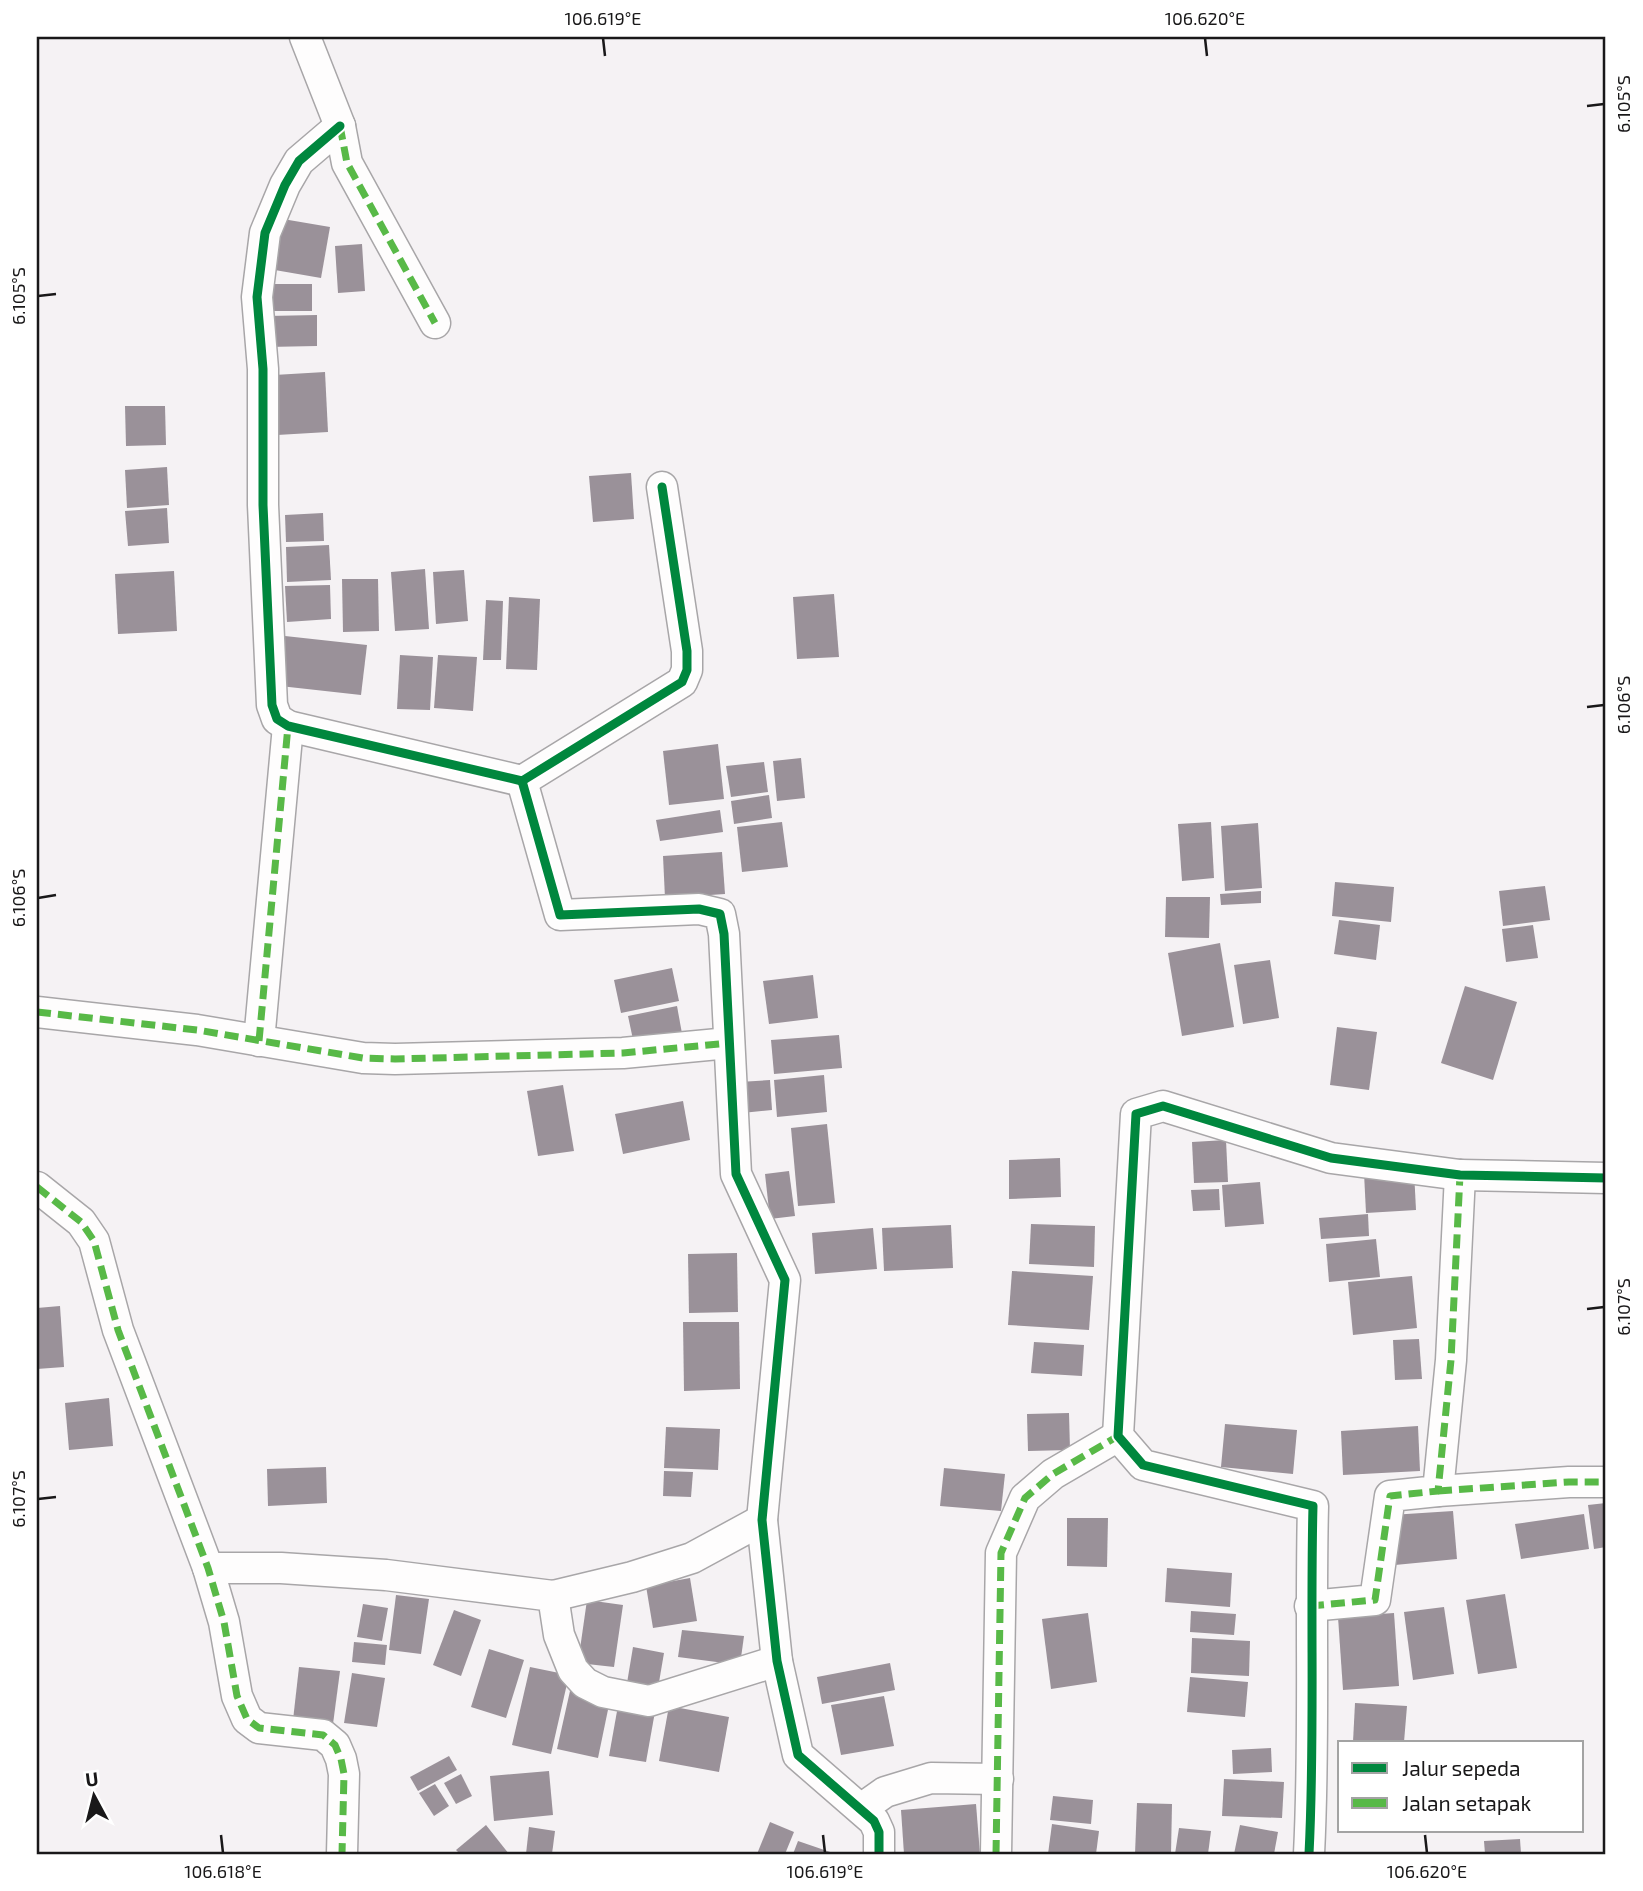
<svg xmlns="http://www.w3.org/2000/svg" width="1643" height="1891" font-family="'Exo 2',sans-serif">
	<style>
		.building { fill: #9a9199 }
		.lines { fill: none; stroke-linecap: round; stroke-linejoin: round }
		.street-casing { stroke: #a8a6a8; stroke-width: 33 }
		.street { stroke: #fefdfd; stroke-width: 30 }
		.quiet { stroke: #58b947; stroke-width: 7; stroke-dasharray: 14 7; stroke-linecap: butt }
		.cycleway-casing { stroke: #fff; stroke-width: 13 }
		.cycleway { stroke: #00873e; stroke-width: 9 }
		.ticks { fill: none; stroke: #191819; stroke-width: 2.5 }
		.neatline { fill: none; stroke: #191819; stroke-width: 2.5 }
		.ticks-label { font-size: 18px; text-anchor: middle; fill: #191819 }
	</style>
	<rect width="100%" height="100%" fill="#f5f2f4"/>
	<!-- building -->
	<g class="building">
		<path d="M277 218 330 227 321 278 269 269Z"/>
		<path d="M362 244 365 291 338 293 335 246Z"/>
		<rect x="272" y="284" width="40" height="27"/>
		<path d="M317 315V346L267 347V316Z"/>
		<path d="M325 372 328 432 277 435 274 375Z"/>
		<path d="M125 406H165L166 445 126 446Z"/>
		<path d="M167 467 169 505 127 508 125 470Z"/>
		<path d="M631 473 634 519 593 522 589 476Z"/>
		<path d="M167 508 169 543 128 546 125 511Z"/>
		<path d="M323 513 324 541 286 542 285 515Z"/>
		<path d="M329 545 331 580 287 582 286 547Z"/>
		<path d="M425 569 429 629 395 631 391 572Z"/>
		<path d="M464 570 468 621 436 624 433 572Z"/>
		<path d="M174 571 177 631 118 634 115 574Z"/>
		<path d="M342 579H378L379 631 343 632Z"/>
		<path d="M330 585 331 619 287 622 285 586Z"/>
		<path d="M834 594 839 657 797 659 793 597Z"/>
		<path d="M509 597 540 599 537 670 506 669Z"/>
		<path d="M486 600 503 601 501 660H483Z"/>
		<path d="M285 636 367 645 361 695 280 686Z"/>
		<path d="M400 655 433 657 430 710 397 709Z"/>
		<path d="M438 655 477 657 473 711 434 708Z"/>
		<path d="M718 744 724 799 669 805 663 751Z"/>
		<path d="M801 758 805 798 777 801 773 761Z"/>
		<path d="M764 762 768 792 731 797 726 766Z"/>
		<path d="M769 795 772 818 734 824 731 801Z"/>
		<path d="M720 810 723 832 660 841 656 820Z"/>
		<path d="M782 822 788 867 742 872 737 827Z"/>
		<path d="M1211 822 1214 878 1182 881 1178 824Z"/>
		<path d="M1258 823 1262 888 1225 891 1221 826Z"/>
		<path d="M722 852 725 894 665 898 663 856Z"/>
		<path d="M1335 882 1394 887 1391 922 1332 916Z"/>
		<path d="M1545 886 1550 920 1503 926 1499 891Z"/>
		<path d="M1261 891V903L1221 905 1220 894Z"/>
		<path d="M1166 897H1210L1209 938 1165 937Z"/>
		<path d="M1339 920 1380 925 1376 960 1334 954Z"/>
		<path d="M1533 925 1538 958 1506 962 1502 929Z"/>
		<path d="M1220 943 1234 1027 1182 1036 1168 953Z"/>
		<path d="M1270 960 1279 1018 1243 1024 1234 965Z"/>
		<path d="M672 968 679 1001 621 1013 614 980Z"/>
		<path d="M813 975 818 1018 769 1024 763 981Z"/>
		<path d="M1465 986 1517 1002 1493 1080 1441 1063Z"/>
		<path d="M677 1006 683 1039 635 1049 628 1016Z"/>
		<path d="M1337 1027 1377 1032 1369 1090 1330 1085Z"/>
		<path d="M839 1035 842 1068 774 1074 771 1040Z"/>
		<path d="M824 1075 827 1112 777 1117 774 1080Z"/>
		<path d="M770 1080 772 1110 742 1113 739 1082Z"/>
		<path d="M563 1085 574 1151 538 1156 527 1091Z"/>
		<path d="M683 1101 690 1140 623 1154 615 1114Z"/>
		<path d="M827 1124 835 1203 798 1206 791 1128Z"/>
		<path d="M1226 1140 1228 1182 1194 1183 1192 1142Z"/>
		<path d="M1060 1158 1061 1197 1009 1199V1160Z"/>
		<path d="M789 1171 795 1216 770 1219 765 1174Z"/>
		<path d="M1414 1171 1416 1210 1366 1213 1364 1173Z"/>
		<path d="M1260 1182 1264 1224 1225 1227 1222 1185Z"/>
		<path d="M1219 1189 1220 1210 1193 1211 1191 1190Z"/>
		<path d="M1368 1214 1369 1236 1321 1239 1319 1218Z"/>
		<path d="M1031 1224 1095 1226 1094 1267 1029 1264Z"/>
		<path d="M951 1225 953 1268 884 1271 882 1228Z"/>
		<path d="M873 1228 877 1269 815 1274 812 1233Z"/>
		<path d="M1376 1239 1380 1277 1329 1282 1326 1244Z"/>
		<path d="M737 1253 738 1312 689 1313 688 1254Z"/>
		<path d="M1012 1271 1093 1276 1089 1330 1008 1325Z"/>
		<path d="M1412 1276 1417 1328 1353 1335 1348 1282Z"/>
		<path d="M60 1306 64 1367 37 1369V1308Z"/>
		<path d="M683 1322H739L740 1389 684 1391Z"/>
		<path d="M1419 1339 1422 1379 1395 1380 1393 1340Z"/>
		<path d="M1034 1342 1084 1345 1082 1376 1031 1373Z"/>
		<path d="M109 1398 113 1446 69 1450 65 1403Z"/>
		<path d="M1069 1413 1070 1450 1028 1451 1027 1414Z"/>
		<path d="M1225 1424 1297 1430 1293 1474 1221 1467Z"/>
		<path d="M1418 1426 1420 1471 1343 1475 1341 1431Z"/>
		<path d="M666 1427 720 1429 718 1470 664 1468Z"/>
		<path d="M326 1467 327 1503 268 1506 267 1469Z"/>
		<path d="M944 1468 1005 1474 1001 1511 940 1506Z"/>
		<path d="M664 1471 693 1472 691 1497 663 1496Z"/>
		<path d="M1606 1503V1547L1594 1549 1588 1505Z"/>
		<path d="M1453 1511 1457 1559 1395 1565 1391 1515Z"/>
		<path d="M1584 1514 1589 1549 1521 1559 1515 1524Z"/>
		<path d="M1067 1518H1108L1107 1567 1067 1566Z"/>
		<path d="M1167 1568 1232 1573 1230 1607 1165 1602Z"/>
		<path d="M690 1578 697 1621 653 1628 646 1586Z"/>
		<path d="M1505 1594 1517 1668 1478 1674 1466 1600Z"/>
		<path d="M396 1595 429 1599 421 1654 389 1650Z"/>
		<path d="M587 1600 623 1605 614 1667 578 1663Z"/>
		<path d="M363 1604 388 1608 382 1641 357 1637Z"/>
		<path d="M1444 1607 1454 1674 1413 1680 1404 1612Z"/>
		<path d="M454 1610 481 1620 461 1676 433 1665Z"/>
		<path d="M1191 1611 1236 1614 1234 1635 1190 1632Z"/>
		<path d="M1088 1613 1097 1682 1051 1689 1042 1619Z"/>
		<path d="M1394 1613 1399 1686 1343 1690 1338 1617Z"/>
		<path d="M682 1630 744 1636 740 1665 678 1657Z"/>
		<path d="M1192 1638 1250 1641 1249 1676 1191 1673Z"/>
		<path d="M354 1642 387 1645 385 1665 352 1662Z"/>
		<path d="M633 1647 664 1653 657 1694 626 1689Z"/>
		<path d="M489 1649 524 1660 506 1718 471 1707Z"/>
		<path d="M890 1663 895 1690 822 1704 817 1677Z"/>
		<path d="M299 1667 340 1671 333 1724 293 1720Z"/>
		<path d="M530 1667 569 1675 551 1754 512 1745Z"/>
		<path d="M352 1673 385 1678 377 1727 344 1723Z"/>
		<path d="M1190 1677 1248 1682 1245 1717 1187 1712Z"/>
		<path d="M570 1691 610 1700 598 1758 557 1749Z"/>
		<path d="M884 1696 894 1746 841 1755 831 1705Z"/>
		<path d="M619 1700 656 1706 646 1762 609 1756Z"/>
		<path d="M1355 1703 1407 1706 1404 1742H1353Z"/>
		<path d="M669 1706 729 1717 719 1772 659 1761Z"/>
		<path d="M1271 1748 1272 1772 1233 1774 1232 1750Z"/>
		<path d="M449 1756 457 1770 418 1791 410 1777Z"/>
		<path d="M549 1771 553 1815 494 1821 490 1776Z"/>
		<path d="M461 1774 472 1796 456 1804 444 1783Z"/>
		<path d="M1224 1779 1284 1782 1282 1818 1222 1816Z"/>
		<path d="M435 1784 449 1806 434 1816 419 1793Z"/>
		<path d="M1053 1796 1093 1800 1091 1824 1050 1820Z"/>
		<path d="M1137 1803 1172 1804 1171 1854H1135Z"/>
		<path d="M976 1804 980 1854H904L901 1810Z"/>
		<path d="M770 1822 794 1832 785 1854H757Z"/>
		<path d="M1052 1824 1099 1831 1096 1854H1048Z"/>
		<path d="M486 1825 509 1854H460L456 1850Z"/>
		<path d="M1240 1825 1278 1832 1274 1854H1234Z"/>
		<path d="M529 1827 555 1831 552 1854H526Z"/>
		<path d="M1179 1828 1211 1831 1208 1854H1175Z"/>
		<path d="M1520 1839 1521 1854H1485L1484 1841Z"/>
		<path d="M798 1841 836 1854H793Z"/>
	</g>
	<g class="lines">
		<!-- street casing -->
		<g class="street-casing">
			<g id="street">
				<path d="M305 37 340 126 347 163 435 323"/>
				<path d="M340 126 299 161 285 185 265 233 257 297 263 369V505L272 705 277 719 288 726 522 781 682 682 687 670V651L662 487"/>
				<path d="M522 781 560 915 699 909 720 914 724 934 736 1174 785 1280 762 1520 777 1661 798 1755 874 1821 879 1832V1854"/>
				<path d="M37 1012 197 1030 363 1058 395 1059 623 1053 729 1043"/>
				<path d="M259 1041 288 726"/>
				<path d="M37 1187 81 1222 94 1241 118 1330 208 1568 224 1622 237 1696 247 1719 259 1728 323 1735 335 1745 341 1759 344 1774 342 1854"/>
				<path d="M1438 1491 1569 1482H1606"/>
				<path d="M208 1568H281L386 1575 553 1596 559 1635 573 1670 585 1683 603 1692 649 1701 777 1661"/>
				<path d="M553 1596 632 1577 692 1558 762 1520"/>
				<path d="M1310 1606 1375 1600 1390 1496 1438 1491 1451 1360 1460 1175"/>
				<path d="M861 1809 885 1792 931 1778 998 1779"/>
				<path d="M996 1854 1001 1553 1025 1498 1053 1474 1118 1436"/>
				<path d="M1309 1854C1315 1738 1310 1622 1313 1506L1143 1465 1118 1436 1136 1114 1163 1106 1331 1158 1460 1175 1606 1178"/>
			</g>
		</g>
		<!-- street -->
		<use href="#street" class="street"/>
		<!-- quiet -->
		<g class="quiet">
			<path d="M340 126 347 163 435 323"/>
			<path d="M37 1012 197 1030 363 1058 395 1059 623 1053 729 1043"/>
			<path d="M259 1041 288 726"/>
			<path d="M37 1187 81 1222 94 1241 118 1330 208 1568 224 1622 237 1696 247 1719 259 1728 323 1735 335 1745 341 1759 344 1774 342 1854"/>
			<path d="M1438 1491 1569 1482H1606"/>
			<path d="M1310 1606 1375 1600 1390 1496 1438 1491 1451 1360 1460 1175"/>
			<path d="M996 1854 1001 1553 1025 1498 1053 1474 1118 1436"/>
		</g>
		<!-- cycleway casing -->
		<g class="cycleway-casing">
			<g id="cycleway">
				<path d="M340 126 299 161 285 185 265 233 257 297 263 369V505L272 705 277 719 288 726 522 781 682 682 687 670V651L662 487"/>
				<path d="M522 781 560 915 699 909 720 914 724 934 736 1174 785 1280 762 1520 777 1661 798 1755 874 1821 879 1832V1854"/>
				<path d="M1309 1854C1315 1738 1310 1622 1313 1506L1143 1465 1118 1436 1136 1114 1163 1106 1331 1158 1460 1175 1606 1178"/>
			</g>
		</g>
		<!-- cycleway -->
		<use href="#cycleway" class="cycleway"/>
	</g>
	<!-- ticks -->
	<path class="ticks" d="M603 38 605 56M1205 38 1207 56M1587 106 1604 104M38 296 56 294M1587 707 1604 705M38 898 56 895M1587 1309 1604 1307M38 1499 56 1497M221 1835 223 1853M823 1835 825 1853M1425 1835 1427 1853"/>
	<!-- border -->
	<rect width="1643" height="1891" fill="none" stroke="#ffffff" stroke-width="77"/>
	<!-- legend -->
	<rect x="1338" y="1741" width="245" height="91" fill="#ffffff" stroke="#a3a3a3" stroke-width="2"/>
	<rect x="1352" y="1763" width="35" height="10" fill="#00873e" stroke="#a3a3a3" stroke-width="2"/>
	<text x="1402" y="1776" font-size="21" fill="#191819">Jalur sepeda</text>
	<rect x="1352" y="1798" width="35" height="10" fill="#58b947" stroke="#a3a3a3" stroke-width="2"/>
	<text x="1402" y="1811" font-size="21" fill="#191819">Jalan setapak</text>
	<!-- north arrow -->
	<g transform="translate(94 1796) rotate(353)" stroke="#ffffff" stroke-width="5" paint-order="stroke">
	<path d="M0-5L12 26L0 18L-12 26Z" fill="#191819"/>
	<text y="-10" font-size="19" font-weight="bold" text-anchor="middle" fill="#191819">U</text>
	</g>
	<rect x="38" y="38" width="1566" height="1815" class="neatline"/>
	<g class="ticks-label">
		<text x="603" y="25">106.619°E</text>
		<text x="1205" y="25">106.620°E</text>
		<text transform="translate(1624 104) rotate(-90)" y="6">6.105°S</text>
		<text transform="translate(19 296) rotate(-90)" y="6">6.105°S</text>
		<text transform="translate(1624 705) rotate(-90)" y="6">6.106°S</text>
		<text transform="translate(19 898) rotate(-90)" y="6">6.106°S</text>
		<text transform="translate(1624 1307) rotate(-90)" y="6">6.107°S</text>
		<text transform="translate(19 1499) rotate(-90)" y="6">6.107°S</text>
		<text x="223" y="1878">106.618°E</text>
		<text x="825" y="1878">106.619°E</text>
		<text x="1427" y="1878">106.620°E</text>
	</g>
</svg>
